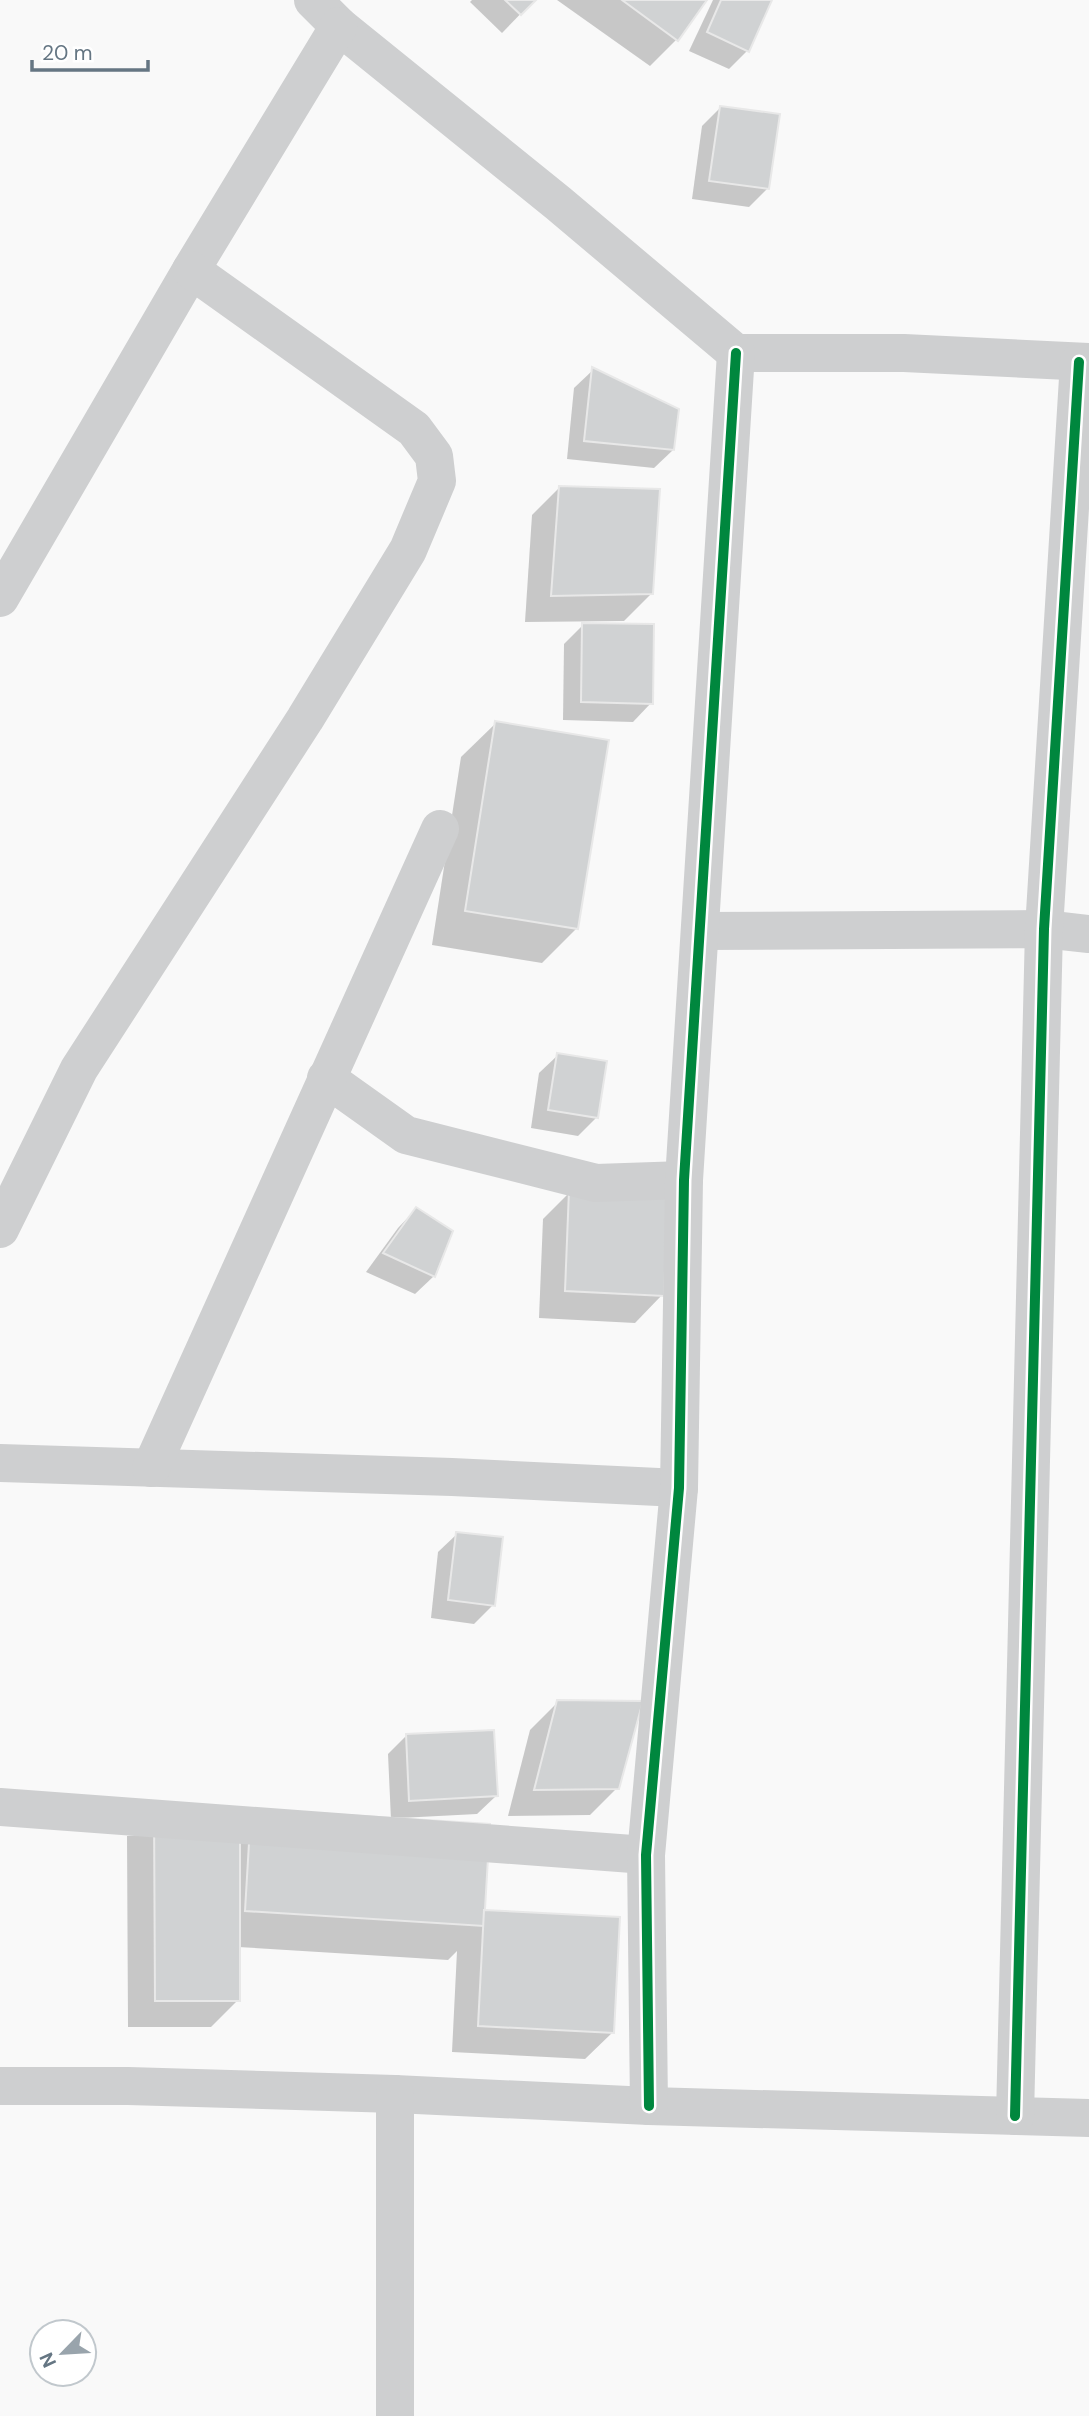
<svg xmlns="http://www.w3.org/2000/svg" width="1089" height="2416" font-family="'DM Sans',sans-serif">
<style>
.shadow{fill:#0003}
.building{fill:#d0d2d3;stroke:#e8e8e8;stroke-width:2}
.lines{fill:none;stroke-linecap:round;stroke-linejoin:round}
.minor{stroke:#cecfd0;stroke-width:38}
.cycleway-casing{stroke:#fff;stroke-width:15}
.cycleway{stroke:#00873e;stroke-width:10}
</style>
<rect width="100%" height="100%" fill="#f9f9f9"/>
<g class="shadow">
<polygon points="472,0 534,0 502,33 470,2"/>
<polygon points="557,0 705,0 677,39 650,66"/>
<polygon points="713,0 770,0 747,51 729,69 689,51"/>
<polygon points="721,107 767,189 749,207 692,199 702,126"/>
<polygon points="593,370 673,450 654,468 567,459 574,388"/>
<polygon points="559,488 651,594 624,621 525,622 532,515"/>
<polygon points="583,625 651,703 633,722 563,720 564,644"/>
<polygon points="496,723 577,928 542,963 432,945 461,757"/>
<polygon points="558,1055 597,1117 578,1136 531,1128 539,1073"/>
<polygon points="570,1192 662,1295 635,1323 539,1318 543,1219"/>
<polygon points="416,1209 434,1276 415,1294 366,1272 398,1228"/>
<polygon points="457,1534 493,1605 474,1624 431,1618 438,1552"/>
<polygon points="558,1702 617,1788 590,1815 508,1816 530,1730"/>
<polygon points="407,1735 496,1796 477,1814 400,1818 483,1912 613,2032 585,2059 452,2052 457,1951 448,1960 238,1947 238,2000 211,2027 128,2027 127,1836 391,1820 388,1754"/>
</g>
<g class="building">
<polygon points="505,0 536,0 521,15"/>
<polygon points="622,0 707,0 678,41"/>
<polygon points="721,0 772,0 749,52 707,32"/>
<polygon points="720,106 780,114 769,189 709,181"/>
<polygon points="592,367 679,409 674,450 584,441"/>
<polygon points="559,486 660,489 653,594 551,596"/>
<polygon points="582,623 654,624 653,704 581,702"/>
<polygon points="495,721 609,740 578,929 465,911"/>
<polygon points="557,1053 607,1061 598,1118 548,1110"/>
<polygon points="569,1190 668,1195 664,1296 565,1291"/>
<polygon points="416,1207 453,1231 435,1277 383,1253"/>
<polygon points="456,1532 503,1537 495,1606 448,1600"/>
<polygon points="557,1700 643,1701 619,1789 534,1790"/>
<polygon points="494,1730 498,1796 409,1801 406,1734"/>
<polygon points="154,1807 240,1807 240,2001 155,2001"/>
<polygon points="251,1809 490,1824 484,1926 245,1911"/>
<polygon points="484,1910 620,1917 614,2033 478,2026"/>
</g>
<g class="lines">
<g class="minor">
<polyline points="313,0 339,26 558,203 736,353 904,353 1089,362"/>
<polyline points="0,598 191,270 339,26"/>
<polyline points="701,931 1044,929 1089,934"/>
<polyline points="326,1078 406,1135 596,1183 684,1180"/>
<polyline points="0,1229 79,1069 305,719 408,550 437,481 434,456 414,429 191,270"/>
<polyline points="0,1463 452,1477 679,1488"/>
<polyline points="151,1468 440,829"/>
<polyline points="0,1807 646,1855"/>
<polyline points="0,2086 128,2086 395,2094 649,2106 1089,2118"/>
<polyline points="649,2106 646,1855 679,1488 684,1180 736,353"/>
<polyline points="1015,2116 1044,929 1079,362"/>
<polyline points="395,2416 395,2094"/>
</g>
<g class="cycleway-casing">
<g id="cycleway">
<polyline points="649,2106 646,1855 679,1488 684,1180 736,353"/>
<polyline points="1015,2116 1044,929 1079,362"/>
</g>
</g>
<use href="#cycleway" class="cycleway"/>
</g>
<g transform="translate(63 2353) rotate(245)"><circle r="33" fill="#ffffff" stroke="#c1c8cd" stroke-width="2"/>
<path d="M0-5L12 26L0 18L-12 26Z" fill="#99a4ac"/>
<text y="-10" font-size="19" font-weight="bold" text-anchor="middle" fill="#657683">N</text>
</g>
<path d="M32 60v10h116v-10" fill="none" stroke="#657683" stroke-width="3.5"/>
<text x="42" y="60" font-size="21" fill="#657683" stroke="#ffffff" stroke-width="5" paint-order="stroke">20 m</text>
</svg>
